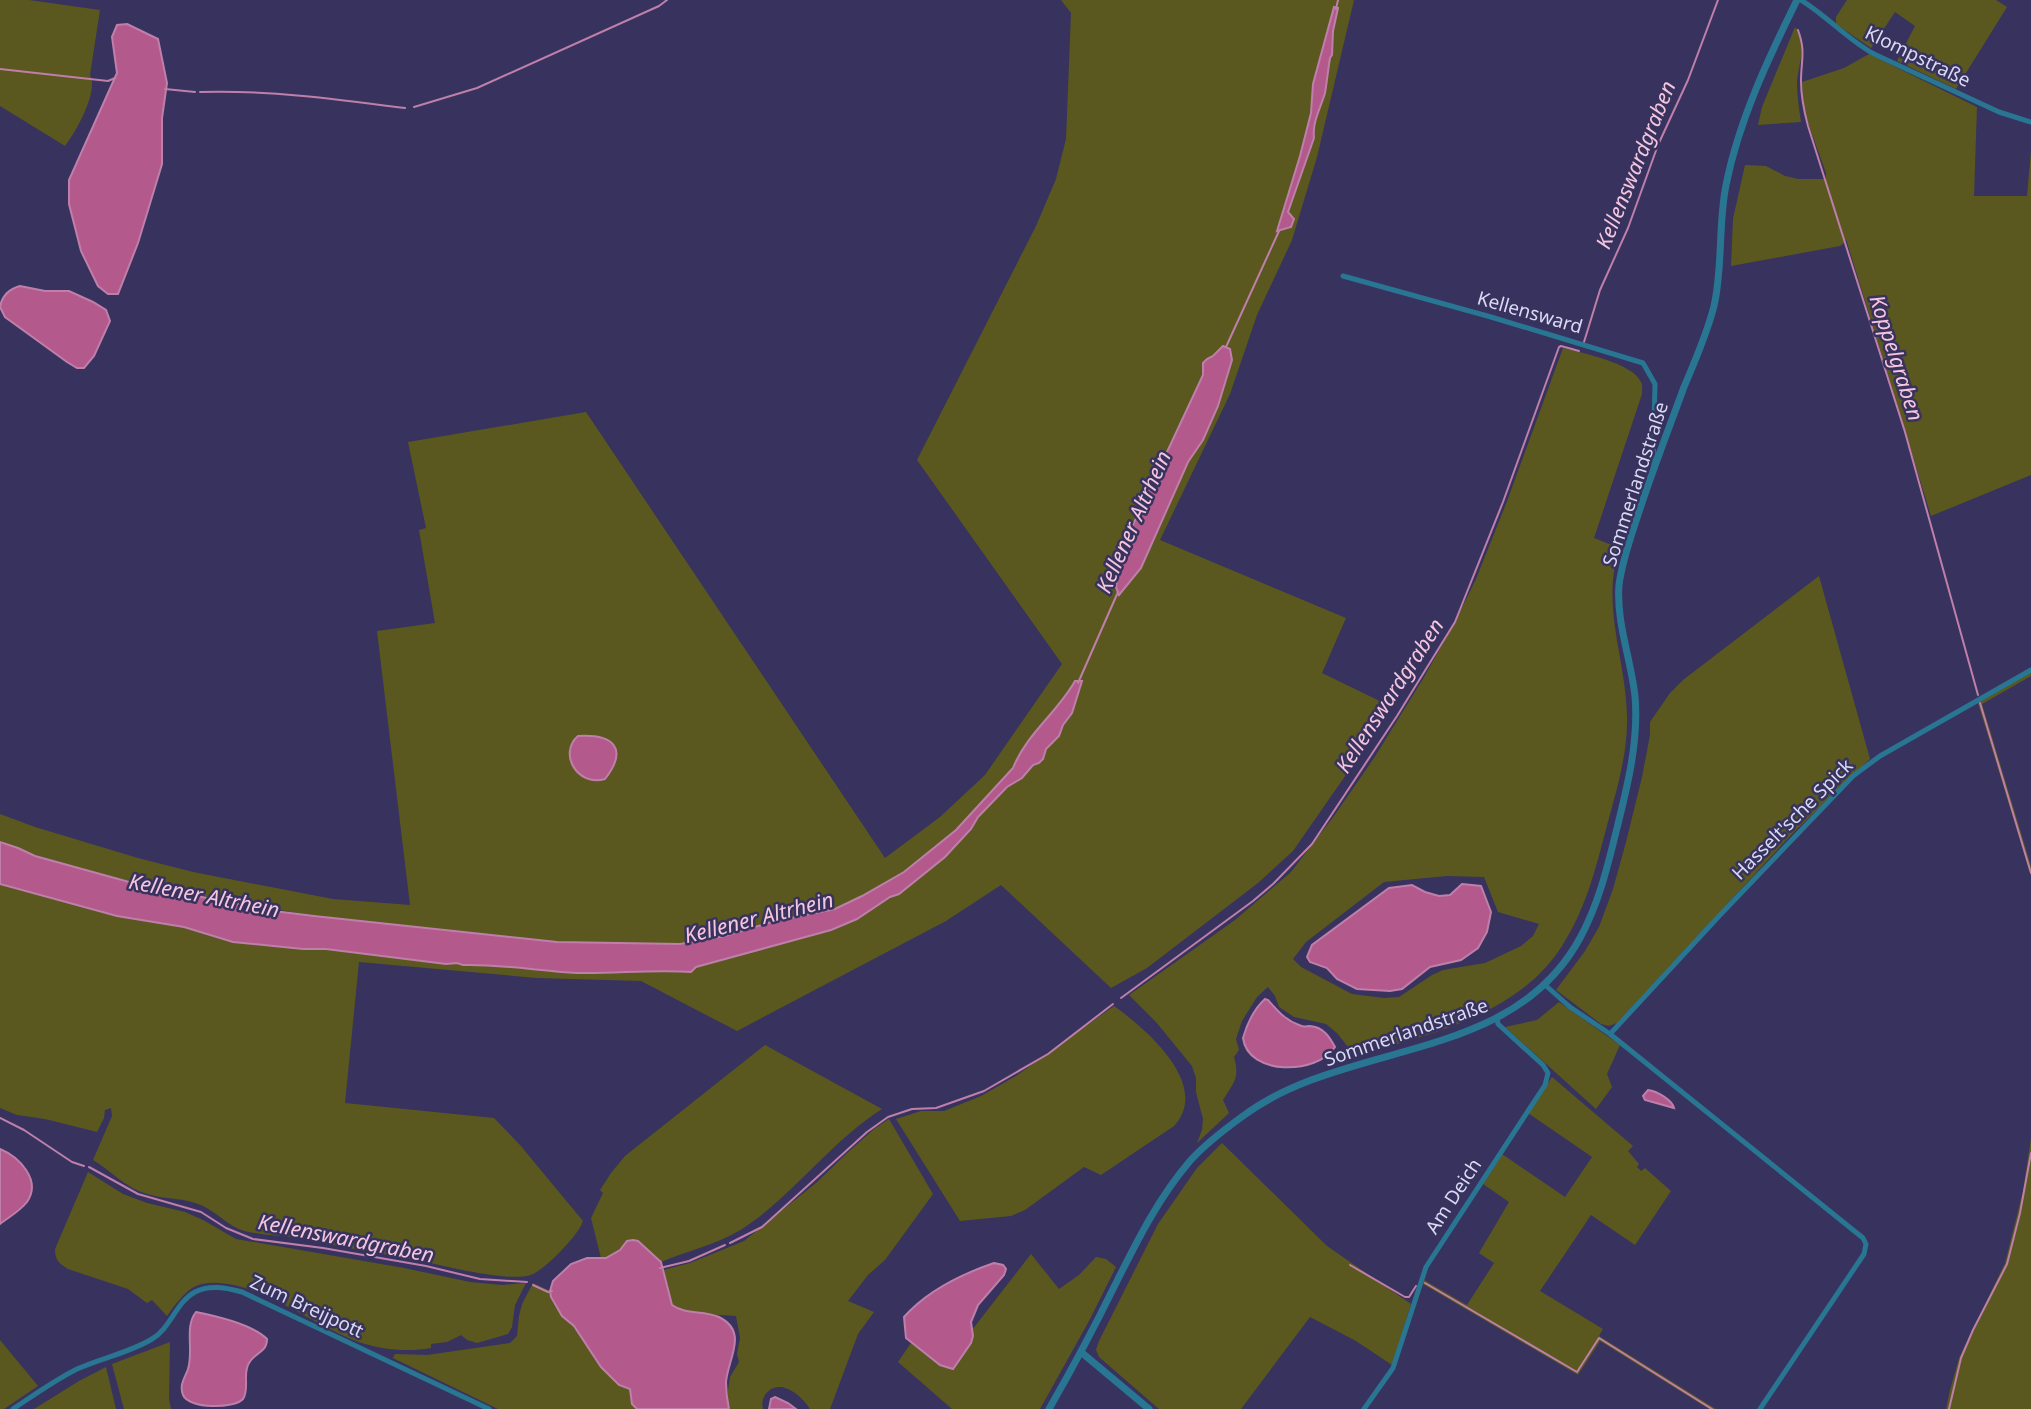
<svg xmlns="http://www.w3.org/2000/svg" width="2031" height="1409" font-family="'Noto Sans',sans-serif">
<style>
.green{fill:#5a581e;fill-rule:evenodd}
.water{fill:#b3598c;stroke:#bf7fab;stroke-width:2}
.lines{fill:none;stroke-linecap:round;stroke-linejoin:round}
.stream{stroke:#bf7fab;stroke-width:2}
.minor{stroke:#297693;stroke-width:5}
.tertiary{stroke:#297693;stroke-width:7}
.labels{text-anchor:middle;stroke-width:5;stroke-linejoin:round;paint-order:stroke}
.street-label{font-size:19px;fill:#dad9f4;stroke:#37335e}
.water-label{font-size:21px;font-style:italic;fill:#f6c5de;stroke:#37335e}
</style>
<rect width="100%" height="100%" fill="#37335e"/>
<g class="green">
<path d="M 0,0 L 29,0 L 100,10 L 90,75 C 99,91 76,132 65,146 L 0,106 Z"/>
<path d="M 1061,0 L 1354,0 L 1317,157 L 1292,240 L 1257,315 L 1230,394 L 1160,540 L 1346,618 L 1322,673 L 1390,706 L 1359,756 L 1293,851 L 1258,883 L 1147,968 L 1111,988 L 1001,885 L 946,921 L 737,1031 L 641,981 L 537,978 L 359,962 L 345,1103 L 494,1118 L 520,1145 L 583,1221 C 579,1235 546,1268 533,1274 C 514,1284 440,1265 417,1260 C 377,1253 337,1246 297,1238 C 280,1235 261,1235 244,1231 C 228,1226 218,1213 203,1206 C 184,1197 166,1200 147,1194 C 126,1188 111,1171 93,1160 L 112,1116 L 111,1108 L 105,1110 L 104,1118 L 97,1132 L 45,1119 L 17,1115 L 0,1108 L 0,884 L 117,916 L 184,927 L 233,942 L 303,949 L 326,949 L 446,964 L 458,963 L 463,965 C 501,964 539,971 577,973 C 615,974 653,969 691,972 L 696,967 L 858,919 L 890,897 L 899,894 L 945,857 L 971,829 L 978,817 L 1007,787 L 1022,778 L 1033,765 L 1039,763 L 1046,749 L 1059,736 L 1063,726 L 1072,713 L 1075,681 L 1069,692 L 1018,756 L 1013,768 L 956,830 L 904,872 L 862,896 L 835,909 L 775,921 L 725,936 L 680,944 L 557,942 L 314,916 L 140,885 L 35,856 L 18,848 L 0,842 L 0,814 L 35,827 L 138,858 L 193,872 L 333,899 L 410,905 L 377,631 L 435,623 L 419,530 L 426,528 L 408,442 L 586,412 L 885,858 L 940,817 L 985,775 L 1062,664 L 917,460 L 1036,226 L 1056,179 L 1066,139 L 1071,13 ZM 1334,8 L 1338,8 L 1333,31 L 1332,55 L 1330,58 C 1328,69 1327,81 1325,93 C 1321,107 1312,122 1314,138 L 1288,213 L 1277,230 L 1300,156 L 1311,113 L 1313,84 ZM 1203,375 L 1224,385 L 1218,406 L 1203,440 L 1188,462 L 1152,545 L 1131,529 Z"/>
<polygon points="1847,0 1996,0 2007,7 1956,89 1897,61 1915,26 1895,12 1871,48 1836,24 1836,17"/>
<path d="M 1795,27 C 1809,42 1798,64 1797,82 C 1797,95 1799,109 1801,122 L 1758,125 L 1762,107 Z"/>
<polygon points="1869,54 1977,107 1974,196 2027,196 2031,151 2031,475 1931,516 1846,239 1845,242 1840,246 1731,266 1733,219 1745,165 1766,166 1785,176 1798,179 1826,179 1826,173 1803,109 1802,82 1844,68"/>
<path d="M 1563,348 C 1582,353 1633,363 1641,382 C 1643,386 1642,390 1642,394 L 1594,538 L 1619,548 C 1601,610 1626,657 1627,717 C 1628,757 1614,798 1604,837 C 1594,875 1584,912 1562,946 C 1518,1015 1429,1035 1355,1056 L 1337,1033 L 1326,1024 L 1294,1017 L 1279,1007 L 1275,996 L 1268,987 L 1257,997 L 1242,1021 L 1236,1039 L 1239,1050 L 1234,1057 C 1240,1078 1234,1082 1223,1100 L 1229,1113 L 1197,1143 L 1202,1130 L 1203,1119 L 1196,1092 L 1196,1078 L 1192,1066 L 1156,1022 L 1129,995 L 1235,920 L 1291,872 L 1334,816 L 1374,758 L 1423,679 L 1455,622 L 1476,579 L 1506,504 ZM 1447,876 L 1484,877 L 1498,912 L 1539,924 L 1533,936 L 1521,946 L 1485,963 L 1443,970 L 1432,975 L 1399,997 L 1384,998 L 1352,994 L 1301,967 L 1293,959 L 1306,942 L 1384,882 Z"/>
<polygon points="1819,576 1870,759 1792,834 1617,1023 1609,1026 1601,1024 1556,990 1585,951 1599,927 1613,889 1626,842 1642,777 1650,735 1650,722 1670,693 1683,680"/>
<polygon points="2031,672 2031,676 1982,704 2031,866 2031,876 1978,703"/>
<polygon points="1559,1002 1620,1045 1607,1074 1612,1087 1596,1109 1505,1027 1537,1020"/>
<path d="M 1114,1006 C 1145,1028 1212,1085 1174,1126 L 1101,1175 L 1084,1167 L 1025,1210 L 1011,1216 L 960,1221 L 896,1119 L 921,1111 L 944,1111 L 981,1096 L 1016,1076 Z"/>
<path d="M 765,1045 L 882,1109 C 830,1142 793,1196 742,1229 C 718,1244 687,1251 661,1262 L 638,1241 C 632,1243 626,1244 622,1247 C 615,1253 611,1257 601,1258 L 591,1218 L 603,1193 L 600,1190 L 611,1173 L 625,1156 Z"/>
<polygon points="1552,1077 1633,1146 1628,1151 1639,1164 1637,1167 1641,1171 1645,1168 1671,1191 1635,1245 1591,1215 1540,1291 1603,1329 1599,1336 1716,1409 1709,1409 1600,1341 1578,1375 1423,1284 1424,1280 1467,1305 1494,1263 1479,1253 1509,1202 1483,1184 1502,1154 1565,1197 1592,1157 1528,1113"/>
<path d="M 889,1119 L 933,1194 L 885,1260 L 868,1275 L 848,1301 L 874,1312 L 858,1334 L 830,1409 L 810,1409 C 805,1401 797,1393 788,1389 C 774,1382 759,1394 763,1409 L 729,1409 L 727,1397 L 730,1377 L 739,1362 L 737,1354 L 740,1338 L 736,1316 C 716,1314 687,1316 671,1305 L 663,1270 L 690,1263 L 744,1241 L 816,1183 L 846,1154 L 874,1129 Z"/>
<polygon points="2031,1138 2031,1409 1946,1409 1950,1390 1959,1358 2005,1263 2023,1191"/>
<polygon points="1222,1143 1327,1246 1411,1304 1392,1365 1356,1341 1310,1317 1241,1409 1159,1409 1099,1357 1096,1350 1099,1341 1158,1224 1197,1168"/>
<path d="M 88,1172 L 123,1194 L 147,1203 L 185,1212 L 203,1220 L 236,1239 L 404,1268 L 470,1282 L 502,1285 L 526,1283 L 515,1305 L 512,1327 L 508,1334 L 477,1343 L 467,1340 L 461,1335 L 447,1342 L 431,1344 L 431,1348 C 409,1352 383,1350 362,1343 C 316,1328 251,1274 202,1284 C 187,1287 176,1304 167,1316 L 152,1300 L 147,1303 L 128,1289 L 68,1269 C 58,1263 55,1259 55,1249 Z"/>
<path d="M 1031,1254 L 1059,1289 L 1079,1275 L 1096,1257 L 1106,1259 L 1116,1267 L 1089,1321 L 1040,1409 L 952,1409 L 898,1362 L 911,1343 L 944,1367 L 956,1366 C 962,1354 974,1345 972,1330 Z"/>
<path d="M 533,1283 L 550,1291 C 551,1309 566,1316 575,1327 C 593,1349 602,1378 630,1389 L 632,1404 L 637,1409 L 498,1409 L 393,1358 L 395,1354 L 427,1355 L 510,1343 L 517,1336 L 519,1316 L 522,1304 Z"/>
<polygon points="0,1340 38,1386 4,1409 0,1409"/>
<polygon points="170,1342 169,1399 171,1409 124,1409 112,1364"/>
<polygon points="106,1367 116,1409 34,1409 79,1381"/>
</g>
<g class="water">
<path d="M 1334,7 L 1338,8 L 1333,31 L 1332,55 L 1330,58 C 1328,70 1327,81 1325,93 C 1321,107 1312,122 1314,138 L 1288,212 L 1294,219 L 1291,227 L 1277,231 L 1300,156 L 1311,113 L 1313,84 Z"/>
<polygon points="127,24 158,39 167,83 162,118 162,164 138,243 118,294 108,294 98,286 81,251 69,204 69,180 117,73 112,37 117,25"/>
<path d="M 20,286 L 45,291 L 69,291 L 93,302 L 106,310 L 110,321 L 94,356 L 84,368 L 77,368 L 67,362 L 5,317 L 0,307 C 2,296 9,289 20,286 Z"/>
<polygon points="1223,346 1230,349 1232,360 1218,406 1203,440 1188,462 1141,568 1119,595 1116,587 1118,569 1131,529 1203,375 1203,363 1207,359 1213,356"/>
<path d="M 1075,681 L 1082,681 L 1072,713 L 1063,725 L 1059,736 L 1046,749 L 1043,759 L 1039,763 L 1033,765 L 1022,778 L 1007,787 L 978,817 L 971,829 L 945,857 L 899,894 L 890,897 L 857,919 L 831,930 L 696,967 L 691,972 C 653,969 615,974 577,973 C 539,971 501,964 463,965 L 457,963 L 446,964 L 326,949 L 303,949 L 233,942 L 184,927 L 117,916 L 0,884 L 0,842 L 18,848 L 35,856 L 140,885 L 274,911 L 314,916 L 557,942 L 680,944 L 725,936 L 775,921 L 835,909 L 862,896 L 904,872 L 956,830 L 1013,768 C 1027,733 1057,713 1075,681 Z"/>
<path d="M 578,736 C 613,734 629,748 605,779 C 577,787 558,753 578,736 Z"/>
<polygon points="1462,884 1481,886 1491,912 1487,932 1478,948 1461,960 1430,967 1402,989 1390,991 1357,989 1337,979 1327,968 1310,962 1307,957 1312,945 1389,888 1412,885 1425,892 1439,896 1450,895"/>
<path d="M 1265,999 L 1268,1000 C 1278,1011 1285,1020 1299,1025 C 1307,1028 1302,1026 1310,1026 C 1323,1027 1329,1036 1335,1047 C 1317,1075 1248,1076 1243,1038 C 1247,1024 1254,1009 1265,999 Z"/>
<path d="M 1648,1090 C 1657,1091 1672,1100 1674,1108 L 1645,1100 L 1643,1096 Z"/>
<path d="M 0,1149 C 19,1157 42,1180 27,1202 C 20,1211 9,1217 0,1224 Z"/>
<path d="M 633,1240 L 638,1241 L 661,1262 L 672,1305 C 686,1315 703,1310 719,1317 C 749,1332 728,1358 726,1382 C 726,1391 727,1400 729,1409 L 637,1409 L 632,1404 L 630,1389 L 619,1385 L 601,1367 L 574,1326 L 562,1316 L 551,1297 L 550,1291 L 553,1281 L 571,1264 L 587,1258 L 606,1258 L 620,1250 L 627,1241 Z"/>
<path d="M 994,1263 L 1003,1265 L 1006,1269 L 1004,1275 L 978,1305 L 971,1322 L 973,1336 L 971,1343 L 953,1369 L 940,1365 L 906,1338 L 904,1317 C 927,1291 962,1274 994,1263 Z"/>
<path d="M 196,1312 C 216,1316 253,1325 267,1339 C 267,1353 255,1352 249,1363 C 242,1374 250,1388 243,1399 C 234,1409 189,1409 183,1395 C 179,1384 185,1378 188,1369 C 194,1350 184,1327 196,1312 Z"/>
<polygon points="775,1397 788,1403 796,1409 769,1409 771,1399"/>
</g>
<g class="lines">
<g class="stream">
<polyline points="1336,9 1338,0"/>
<path d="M 1798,30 C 1806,52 1801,60 1801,81 C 1801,97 1804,111 1808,126 L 1905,432 L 1978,695"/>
<polyline points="0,69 108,81 115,78"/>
<polyline points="165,89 195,92"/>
<path d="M 200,92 C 269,90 336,99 405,108"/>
<polyline points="414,107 477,88 659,6 667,0"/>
<polyline points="1584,342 1600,290 1628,228 1658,145 1688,80 1718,0"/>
<polyline points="1226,347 1279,231"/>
<polyline points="1078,683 1118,592"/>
<polyline points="1980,703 2031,873"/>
<polyline points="1121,998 1253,901 1273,884 1312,844 1397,716 1455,622 1503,502 1559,347 1561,346 1579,351"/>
<polyline points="0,1118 24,1130 72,1162 84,1166"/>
<polyline points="89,1167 138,1194 201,1212 226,1228 253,1239 323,1248 426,1266 480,1279 527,1282"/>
<polyline points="730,1243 762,1227 867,1132 888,1117 912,1109 936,1108 984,1091 1048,1054 1113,1004"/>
<polyline points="1350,1265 1405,1297 1409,1297 1416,1286"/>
<polyline points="660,1268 689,1261 725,1245"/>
<polyline points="1425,1283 1577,1372 1599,1338 1712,1409"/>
<polyline points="533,1285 548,1292 552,1291"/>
<polyline points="1949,1409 1961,1358 1973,1330 2007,1264 2020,1213 2031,1153"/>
</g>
<g class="minor">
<path d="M 1801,0 C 1827,16 1847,39 1874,54 L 1999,112 L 2031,122"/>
<polyline points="1343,276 1491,317 1643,363 1655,384 1653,465"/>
<polyline points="1544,984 1570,1007 1610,1034 1863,1238 1866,1244 1864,1254 1760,1409"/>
<polyline points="1610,1034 1720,915 1853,776 1880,756 2031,670"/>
<path d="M 13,1409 C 34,1395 55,1380 77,1369 C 101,1358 129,1353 152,1339 C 171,1328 176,1302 195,1292 C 210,1284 227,1288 242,1292 L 489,1409"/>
<polyline points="1364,1409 1393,1368 1426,1267 1545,1085 1548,1073 1543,1065 1498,1024 1497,1019"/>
</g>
<g class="tertiary">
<polyline points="1081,1352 1149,1409"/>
<path d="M 1049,1409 C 1072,1369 1094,1328 1114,1287 C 1136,1243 1158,1198 1190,1161 C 1205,1144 1225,1129 1243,1116 C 1346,1039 1511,1065 1580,938 C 1598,905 1607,869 1616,832 C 1627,788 1639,742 1635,696 C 1631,659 1616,622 1619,585 C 1622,562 1630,539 1637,518 C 1651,474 1668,431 1684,387 C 1695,361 1707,334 1714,306 C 1723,267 1718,225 1726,185 C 1739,120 1768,59 1797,0"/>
</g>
</g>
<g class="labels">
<g class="street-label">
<text transform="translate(1918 56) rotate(26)" y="7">Klompstraße</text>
<text transform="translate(1530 312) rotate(16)" y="7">Kellensward</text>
<text transform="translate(1635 484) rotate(-72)" y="7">Sommerlandstraße</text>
<text transform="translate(1792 819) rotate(-45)" y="7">Hasselt'sche Spick</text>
<text transform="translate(1406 1032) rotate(-19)" y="7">Sommerlandstraße</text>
<text transform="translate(1453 1196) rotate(-57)" y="7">Am Deich</text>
<text transform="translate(307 1306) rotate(25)" y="7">Zum Breijpott</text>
</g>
<g class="water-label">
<text transform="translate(1636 165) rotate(-68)" y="7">Kellenswardgraben</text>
<text transform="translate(1896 358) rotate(72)" y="7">Koppelgraben</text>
<text transform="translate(1134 522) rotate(-66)" y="7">Kellener Altrhein</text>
<text transform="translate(1390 696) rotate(-57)" y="7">Kellenswardgraben</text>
<text transform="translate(204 896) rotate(11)" y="7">Kellener Altrhein</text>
<text transform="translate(759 918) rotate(-14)" y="7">Kellener Altrhein</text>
<text transform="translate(346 1239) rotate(11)" y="7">Kellenswardgraben</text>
</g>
</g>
</svg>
